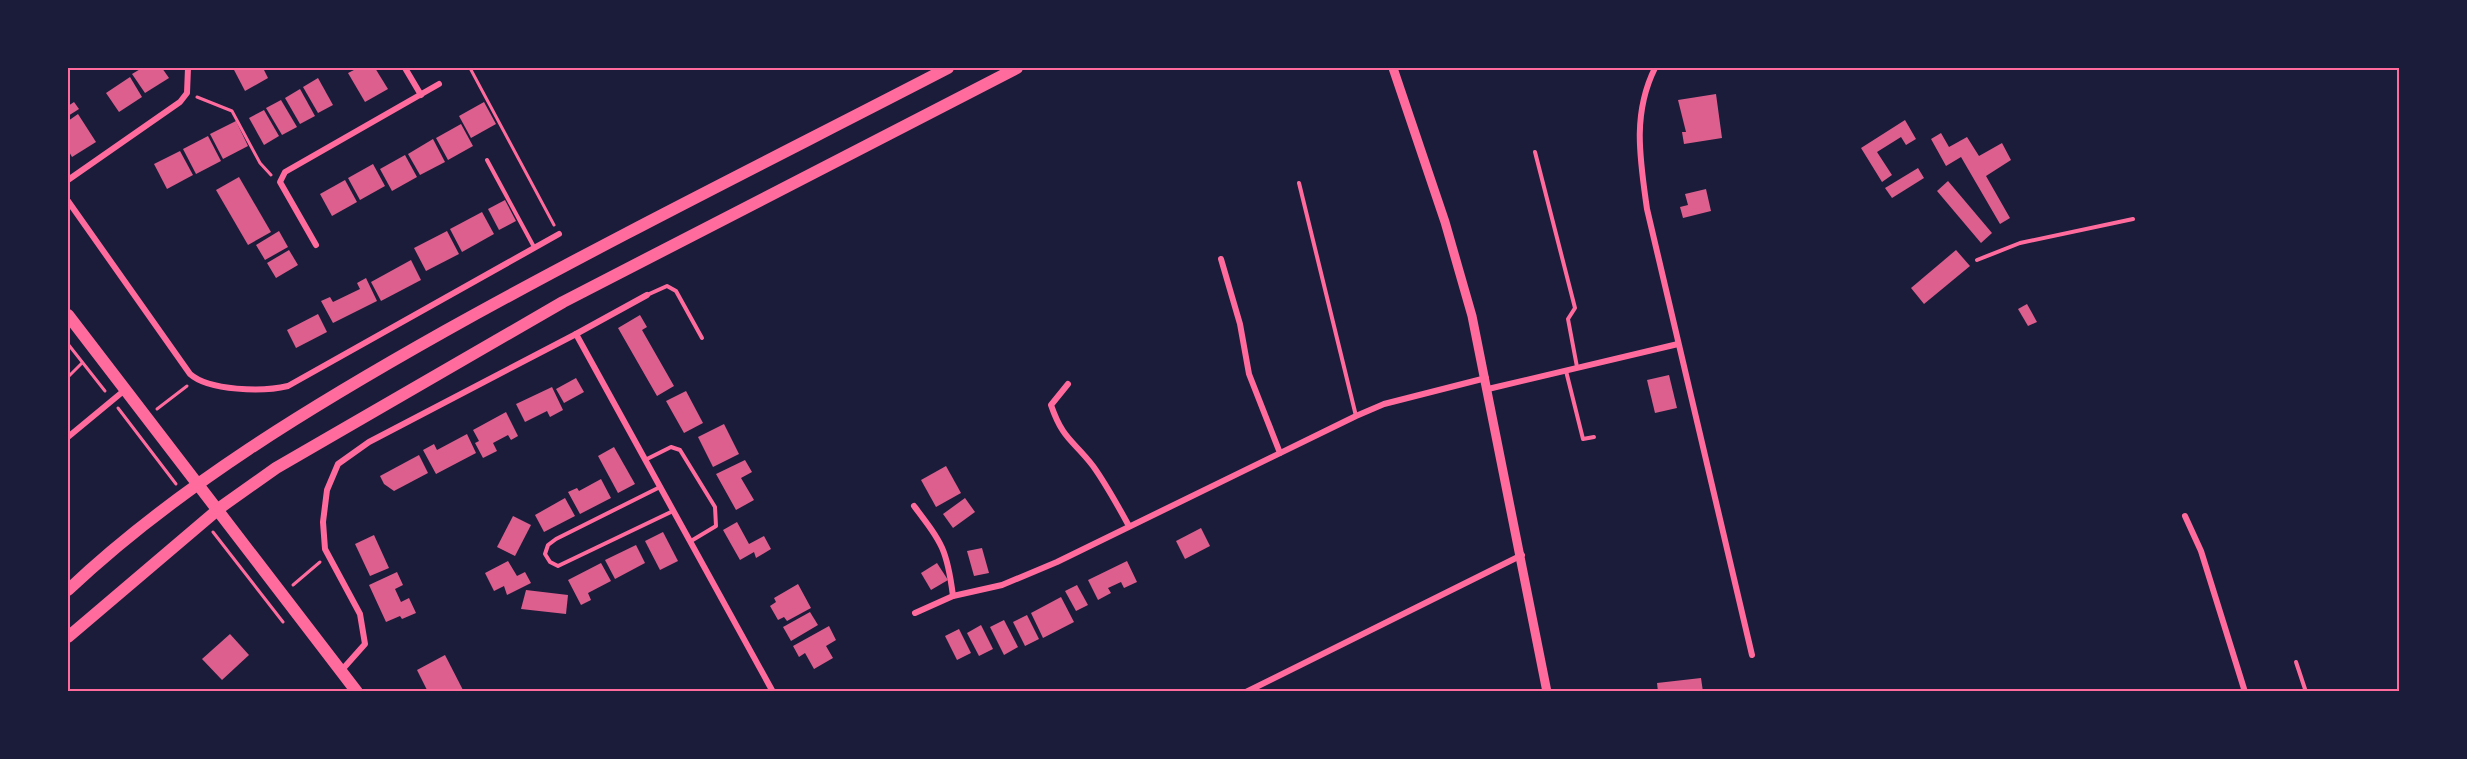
<svg xmlns="http://www.w3.org/2000/svg" width="2467" height="759" font-family="Lato,sans-serif">
<style>
.building{fill:#dd5f8e}
.lines{fill:none;stroke-linecap:round;stroke-linejoin:round}
.path{stroke:#ff6b9d;stroke-width:3}
.service{stroke:#ff6b9d;stroke-width:4}
.minor{stroke:#ff6b9d;stroke-width:6}
.tertiary{stroke:#ff6b9d;stroke-width:9}
.primary{stroke:#ff6b9d;stroke-width:12}
.trunk{stroke:#ff6b9d;stroke-width:12}
.neatline{fill:none;stroke:#ff6b9d;stroke-width:2}
</style>
<rect width="100%" height="100%" fill="#1b1b3a"/>
<g class="building">
<polygon points="142,68 162,68 169,78 145,93 132,74"/>
<polygon points="233,68 263,68 268,78 245,91"/>
<polygon points="358,68 375,68 388,89 365,102 348,73"/>
<polygon points="130,77 142,97 119,112 106,93"/>
<polygon points="318,78 333,105 318,113 303,87"/>
<polygon points="300,89 315,116 300,124 285,98"/>
<polygon points="1716,94 1722,138 1684,144 1682,132 1686,132 1678,100"/>
<polygon points="281,100 297,127 282,135 266,108"/>
<polygon points="74,102 79,109 68,116 68,106"/>
<polygon points="484,102 496,124 471,138 459,116"/>
<polygon points="264,110 279,136 264,145 249,118"/>
<polygon points="78,114 96,142 72,157 68,150 68,121"/>
<polygon points="1905,120 1916,139 1906,145 1901,137 1877,152 1892,175 1882,182 1861,148"/>
<polygon points="236,121 248,146 223,159 210,134"/>
<polygon points="461,124 473,146 448,160 436,138"/>
<polygon points="1941,133 1949,147 1967,137 1979,156 2002,143 2011,160 1986,176 2010,218 2000,224 1961,157 1946,166 1931,139"/>
<polygon points="208,136 221,161 196,174 183,149"/>
<polygon points="433,139 445,162 420,175 408,154"/>
<polygon points="180,151 193,175 167,189 154,164"/>
<polygon points="405,155 417,177 392,191 380,169"/>
<polygon points="373,164 385,186 360,200 348,178"/>
<polygon points="1918,168 1924,178 1892,198 1885,188"/>
<polygon points="239,177 271,232 248,245 216,190"/>
<polygon points="345,180 357,202 332,216 320,194"/>
<polygon points="1948,181 1992,233 1981,243 1937,191"/>
<polygon points="1706,189 1711,211 1683,218 1680,207 1688,205 1685,194"/>
<polygon points="505,200 516,221 499,230 488,209"/>
<polygon points="482,212 494,234 462,252 450,229"/>
<polygon points="279,231 288,247 265,260 256,245"/>
<polygon points="447,231 459,254 426,271 414,248"/>
<polygon points="289,250 298,265 276,278 267,263"/>
<polygon points="1956,250 1970,266 1924,304 1911,288"/>
<polygon points="411,260 421,280 381,301 371,282"/>
<polygon points="366,278 377,301 333,323 321,301 330,297 333,302 360,289 357,283"/>
<polygon points="2027,304 2037,322 2028,326 2018,309"/>
<polygon points="318,314 327,332 296,348 287,330"/>
<polygon points="640,315 647,327 642,330 674,386 657,396 618,328"/>
<polygon points="1669,375 1677,408 1655,413 1647,380"/>
<polygon points="576,378 584,392 564,403 556,389"/>
<polygon points="552,387 563,410 550,417 547,411 525,422 516,404"/>
<polygon points="686,391 703,423 684,433 666,401"/>
<polygon points="506,412 518,436 511,440 508,435 493,443 497,451 483,458 475,443 479,441 473,430"/>
<polygon points="724,424 739,454 713,467 698,437"/>
<polygon points="467,434 476,453 436,474 423,450 434,444 437,450"/>
<polygon points="614,447 635,484 618,493 598,456"/>
<polygon points="419,455 428,473 394,491 384,484 380,476"/>
<polygon points="745,460 752,472 741,478 754,500 736,510 716,474"/>
<polygon points="946,466 961,493 936,507 921,480"/>
<polygon points="601,479 611,498 580,514 568,492 577,488 579,491"/>
<polygon points="565,498 575,516 544,532 535,515"/>
<polygon points="965,498 975,512 953,528 943,514"/>
<polygon points="513,516 531,525 515,556 497,547"/>
<polygon points="737,522 749,544 764,536 771,549 756,558 754,552 740,560 723,530"/>
<polygon points="1201,528 1210,546 1185,559 1176,541"/>
<polygon points="663,532 678,561 660,570 645,541"/>
<polygon points="374,535 389,568 370,576 355,544"/>
<polygon points="636,545 645,563 615,579 605,560"/>
<polygon points="982,548 989,573 974,576 967,551"/>
<polygon points="508,561 517,576 525,572 531,583 507,595 504,586 494,591 485,573"/>
<polygon points="1127,561 1137,582 1124,588 1121,582 1108,588 1111,593 1098,600 1088,580"/>
<polygon points="601,563 611,581 588,593 591,600 581,605 568,580"/>
<polygon points="937,563 948,580 931,590 921,573"/>
<polygon points="397,572 403,585 395,589 401,602 409,598 416,613 402,619 400,616 386,622 369,585"/>
<polygon points="798,584 811,608 787,621 784,617 778,620 770,606 776,602 774,598"/>
<polygon points="1077,585 1088,605 1076,611 1065,591"/>
<polygon points="526,590 568,595 566,614 521,609"/>
<polygon points="1061,597 1074,622 1043,638 1031,613"/>
<polygon points="810,612 818,625 791,641 783,627"/>
<polygon points="1027,615 1039,639 1025,646 1013,622"/>
<polygon points="1004,620 1018,647 1004,655 990,627"/>
<polygon points="981,625 993,649 979,656 967,633"/>
<polygon points="829,626 836,640 826,646 833,658 814,669 805,653 799,657 793,646"/>
<polygon points="959,629 971,653 957,660 945,636"/>
<polygon points="230,634 249,655 222,680 202,659"/>
<polygon points="445,655 464,692 428,692 417,670"/>
<polygon points="1701,678 1703,692 1658,692 1657,683"/>
</g>
<g class="lines">
<g class="path">
<polyline points="470,68 554,225"/>
<polyline points="197,97 232,111 260,163 271,175"/>
<polyline points="68,344 105,391"/>
<polyline points="68,377 82,363"/>
<polyline points="118,408 176,484"/>
<polyline points="157,409 187,386"/>
<polyline points="213,532 283,622"/>
<polyline points="293,585 320,562"/>
</g>
<g class="service">
<polyline points="1535,152 1575,308 1568,319 1577,367"/>
<polyline points="487,160 534,247"/>
<polyline points="1299,183 1356,416"/>
<polyline points="1977,260 2020,243 2133,219"/>
<polyline points="647,295 667,286 676,291 702,338"/>
<polyline points="1566,371 1583,439 1594,437"/>
<polyline points="647,459 671,447 680,450 715,507 716,526 691,541"/>
<polyline points="660,487 556,539 548,545 545,554 550,562 558,566 673,511"/>
<polyline points="2296,662 2306,692"/>
</g>
<g class="minor">
<polyline points="405,68 421,95"/>
<path d="M 1655,68 C 1632,114 1640,159 1647,209 L 1752,655"/>
<polyline points="68,180 180,102 187,93 188,68"/>
<path d="M 68,201 L 190,374 C 209,391 263,392 288,386 L 559,234"/>
<polyline points="316,245 280,182 285,172 439,84"/>
<polyline points="1221,259 1240,324 1249,374 1280,453"/>
<polyline points="576,334 647,295"/>
<path d="M 1068,384 L 1051,405 C 1063,440 1073,440 1093,466 C 1106,484 1118,506 1129,526"/>
<polyline points="1488,389 1678,344"/>
<polyline points="68,437 126,389"/>
<path d="M 914,506 C 942,543 947,549 953,596"/>
<polyline points="2185,516 2201,551 2245,692"/>
<polyline points="915,613 953,596 1002,585 1057,562 1356,416 1384,404 1486,378"/>
<polyline points="341,671 365,644 360,614 325,549 323,522 327,490 338,464 369,442 576,334 773,692"/>
<polyline points="1246,692 1522,555"/>
</g>
<polyline class="tertiary" points="1393,68 1445,222 1472,316 1547,692"/>
<polyline class="primary" points="68,315 357,692"/>
<g class="trunk">
<path d="M 68,590 C 177,487 315,404 445,331 C 610,239 780,155 948,68"/>
<polyline points="68,637 221,507 276,468 563,302 1017,68"/>
</g>
</g>
<rect width="2467" height="759" fill="none" stroke="#1b1b3a" stroke-width="138"/>
<rect x="69" y="69" width="2329" height="621" class="neatline"/>
</svg>
